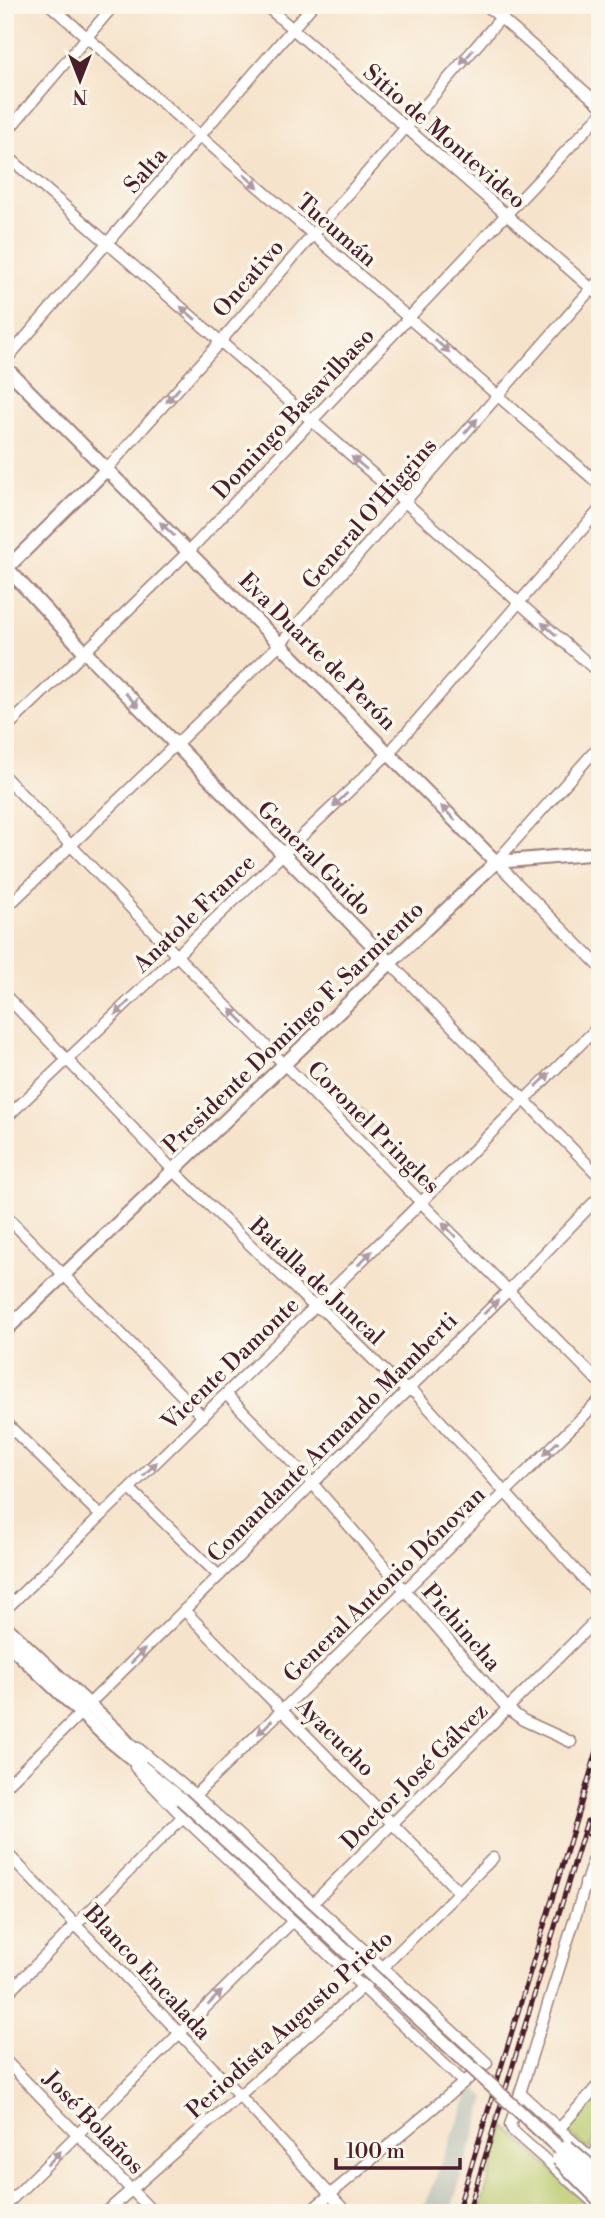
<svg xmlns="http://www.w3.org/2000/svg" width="605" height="2218" font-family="'Libre Bodoni',serif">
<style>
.industrial{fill:#c1c6ba}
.green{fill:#b9c96c;stroke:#82744c;stroke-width:2}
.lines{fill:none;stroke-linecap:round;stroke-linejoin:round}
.minor-casing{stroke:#a0817b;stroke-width:13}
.tertiary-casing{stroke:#a0817b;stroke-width:16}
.secondary-casing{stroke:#a0817b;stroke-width:16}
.minor{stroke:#fff;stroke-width:10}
.tertiary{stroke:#fff;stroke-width:12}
.secondary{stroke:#fff;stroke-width:12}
.rail-casing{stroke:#4a1f2b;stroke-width:5}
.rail{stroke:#fbf7ec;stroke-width:2.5;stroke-dasharray:8;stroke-linecap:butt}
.secondary-bridge-casing{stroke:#a0817b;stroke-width:16;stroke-linecap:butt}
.secondary-bridge{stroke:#fff;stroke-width:12}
.oneway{fill:#ae9aa0}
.labels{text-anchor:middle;stroke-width:7;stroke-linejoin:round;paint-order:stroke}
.street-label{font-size:23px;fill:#4a1f2b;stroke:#fbf7ec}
</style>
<rect width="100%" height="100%" fill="#fbf7ec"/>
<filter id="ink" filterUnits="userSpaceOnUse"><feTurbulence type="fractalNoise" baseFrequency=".0143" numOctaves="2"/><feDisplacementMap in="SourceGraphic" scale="14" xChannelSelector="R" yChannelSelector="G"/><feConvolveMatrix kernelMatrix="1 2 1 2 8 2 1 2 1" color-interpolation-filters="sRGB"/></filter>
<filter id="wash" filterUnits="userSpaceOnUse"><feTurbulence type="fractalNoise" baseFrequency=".00686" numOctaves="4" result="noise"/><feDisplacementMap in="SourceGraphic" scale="28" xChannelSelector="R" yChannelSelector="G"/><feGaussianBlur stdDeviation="1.57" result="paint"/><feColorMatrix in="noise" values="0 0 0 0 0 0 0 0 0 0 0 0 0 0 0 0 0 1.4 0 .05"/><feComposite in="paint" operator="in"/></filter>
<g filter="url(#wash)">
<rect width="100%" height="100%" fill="#f6e3cb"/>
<polygon class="industrial" points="473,2086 486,2098 450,2213 421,2213"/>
<g class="green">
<polygon points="360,1108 373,1120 366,1127 353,1115"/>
<polygon points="600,2091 600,2126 591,2148 587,2148 568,2133 566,2127"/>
<polygon points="505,2126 598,2213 479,2213"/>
</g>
</g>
<g filter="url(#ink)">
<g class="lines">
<g class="minor-casing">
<g id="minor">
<polyline points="50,5 600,485"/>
<polyline points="265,5 600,296"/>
<polyline points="486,5 600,105"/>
<polyline points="5,134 114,5"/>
<polyline points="5,154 405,502 600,674"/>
<polyline points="5,361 313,5"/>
<polyline points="106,470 220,342 512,5"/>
<polyline points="5,729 189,551 600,115"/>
<polyline points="600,745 496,862 600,967"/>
<polyline points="5,777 177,956 600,1383"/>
<polyline points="5,909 281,643 600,279"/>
<polyline points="390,963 600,1177"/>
<polyline points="5,995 173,1170 308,1301 326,1313 397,1383 416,1394 600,1597"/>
<polyline points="5,1119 389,753 600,509"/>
<polyline points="5,1215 203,1417"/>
<polyline points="226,1394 312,1483 508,1709 523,1720 571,1742"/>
<polyline points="5,1422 101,1516"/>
<polyline points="130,1489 219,1576"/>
<polyline points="5,1610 390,1233 600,1025"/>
<polyline points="184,1610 459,1892"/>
<polyline points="89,1704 508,1291 600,1196"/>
<polyline points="138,1748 195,1795 487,2063 308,2213"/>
<polyline points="135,1767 183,1817 463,2082"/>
<polyline points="5,1787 81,1713"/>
<polyline points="195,1795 600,1400"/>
<polyline points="600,1838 510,2125 513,2131 600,2208"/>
<polyline points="5,1851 239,2095 347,2213"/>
<polyline points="585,1883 600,1888"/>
<polyline points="313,1903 600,1616"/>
<polyline points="5,1996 183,1817"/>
<polyline points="5,2060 154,2213"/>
<polyline points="520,2093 600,2166"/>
<polyline points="559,2129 600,2083"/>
<polyline points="592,2159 600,2143"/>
<polyline points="5,2206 293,1921"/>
<polyline points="105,2213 364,1986 493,1858"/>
</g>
</g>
<g class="tertiary-casing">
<polyline id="tertiary" points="496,862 600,853"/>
</g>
<g class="secondary-casing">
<g id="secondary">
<polyline points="5,367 496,862 5,1331"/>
<polyline points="106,470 7,568 84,651 390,963"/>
<polyline points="5,1626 117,1731 141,1757"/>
<polyline points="5,1641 108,1739 181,1799"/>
</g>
</g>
<use href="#minor" class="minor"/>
<use href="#tertiary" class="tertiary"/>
<use href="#secondary" class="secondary"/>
<g class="rail-casing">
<g id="rail">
<polyline points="588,1834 600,1797"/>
<polyline points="457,2213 600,1741"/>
<polyline points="468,2213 587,1821"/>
</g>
</g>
<use href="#rail" class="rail"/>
<g class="secondary-bridge-casing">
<g id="secondary-bridge">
<polyline points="181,1799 600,2186"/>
<polyline points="567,2146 600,2174"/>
<polyline points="558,2159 600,2201"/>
</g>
</g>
<use href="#secondary-bridge" class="secondary-bridge"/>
</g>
<defs><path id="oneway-solid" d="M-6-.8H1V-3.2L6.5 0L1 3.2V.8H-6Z" transform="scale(1.75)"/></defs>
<g class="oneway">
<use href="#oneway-solid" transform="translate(467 57) rotate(131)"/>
<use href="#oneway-solid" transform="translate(251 181) rotate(42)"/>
<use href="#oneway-solid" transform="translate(188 313) rotate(-139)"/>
<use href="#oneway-solid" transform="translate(442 346) rotate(41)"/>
<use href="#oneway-solid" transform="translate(173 395) rotate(132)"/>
<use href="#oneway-solid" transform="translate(471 426) rotate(-49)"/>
<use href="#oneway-solid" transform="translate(359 463) rotate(-140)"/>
<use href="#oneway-solid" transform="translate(167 529) rotate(-136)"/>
<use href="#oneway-solid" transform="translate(549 629) rotate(-139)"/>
<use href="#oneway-solid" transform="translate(132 700) rotate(46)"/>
<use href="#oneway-solid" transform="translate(340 800) rotate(136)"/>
<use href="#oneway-solid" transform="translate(448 813) rotate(-135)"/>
<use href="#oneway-solid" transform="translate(122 1008) rotate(136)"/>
<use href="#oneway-solid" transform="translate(237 1016) rotate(-135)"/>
<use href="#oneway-solid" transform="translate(543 1080) rotate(-44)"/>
<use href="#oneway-solid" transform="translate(449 1230) rotate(-134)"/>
<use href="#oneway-solid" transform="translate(365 1258) rotate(-45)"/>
<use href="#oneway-solid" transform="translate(491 1307) rotate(-44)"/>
<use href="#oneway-solid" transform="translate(551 1448) rotate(136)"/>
<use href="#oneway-solid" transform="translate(150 1469) rotate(-45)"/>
<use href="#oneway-solid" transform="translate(138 1656) rotate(-45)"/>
<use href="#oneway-solid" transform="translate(265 1727) rotate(136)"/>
<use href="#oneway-solid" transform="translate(215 1998) rotate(-45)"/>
<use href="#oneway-solid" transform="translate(54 2158) rotate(-45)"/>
</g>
</g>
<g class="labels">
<g class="street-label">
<text transform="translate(445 136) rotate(41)" y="8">Sitio de Montevideo</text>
<text transform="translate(145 170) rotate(-49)" y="8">Salta</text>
<text transform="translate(337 230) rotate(41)" y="8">Tucumán</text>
<text transform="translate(248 278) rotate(-49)" y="8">Oncativo</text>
<text transform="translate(293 413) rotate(-47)" y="8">Domingo Basavilbaso</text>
<text transform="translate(369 513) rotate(-49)" y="8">General O'Higgins</text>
<text transform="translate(318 651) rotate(45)" y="8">Eva Duarte de Perón</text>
<text transform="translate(315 858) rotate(45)" y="8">General Guido</text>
<text transform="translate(194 913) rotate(-44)" y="8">Anatole France</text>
<text transform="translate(293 1027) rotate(-44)" y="8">Presidente Domingo F. Sarmiento</text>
<text transform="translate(374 1127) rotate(45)" y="8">Coronel Pringles</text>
<text transform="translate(317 1281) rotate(43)" y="8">Batalla de Juncal</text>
<text transform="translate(230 1363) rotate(-44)" y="8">Vicente Damonte</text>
<text transform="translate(332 1437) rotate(-45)" y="8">Comandante Armando Mamberti</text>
<text transform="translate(384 1584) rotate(-44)" y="8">General Antonio Dónovan</text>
<text transform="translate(462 1627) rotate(49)" y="8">Pichincha</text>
<text transform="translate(336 1737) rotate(45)" y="8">Ayacucho</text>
<text transform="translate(414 1776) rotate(-45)" y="8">Doctor José Gálvez</text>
<text transform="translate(148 1972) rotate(47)" y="8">Blanco Encalada</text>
<text transform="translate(289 2024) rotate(-42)" y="8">Periodista Augusto Prieto</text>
<text transform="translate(94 2122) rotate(46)" y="8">José Bolaños</text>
</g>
</g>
<rect width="605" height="2218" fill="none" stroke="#fbf7ec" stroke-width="28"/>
<g transform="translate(80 80) rotate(180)" stroke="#fbf7ec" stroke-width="5" paint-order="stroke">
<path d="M0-5L12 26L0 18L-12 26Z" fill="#4a1f2b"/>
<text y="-10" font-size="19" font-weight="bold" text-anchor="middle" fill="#4a1f2b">N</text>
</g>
<path d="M336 2158v10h124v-10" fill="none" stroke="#4a1f2b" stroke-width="3.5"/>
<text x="346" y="2158" font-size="21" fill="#4a1f2b" stroke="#fbf7ec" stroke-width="5" paint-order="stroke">100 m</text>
</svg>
